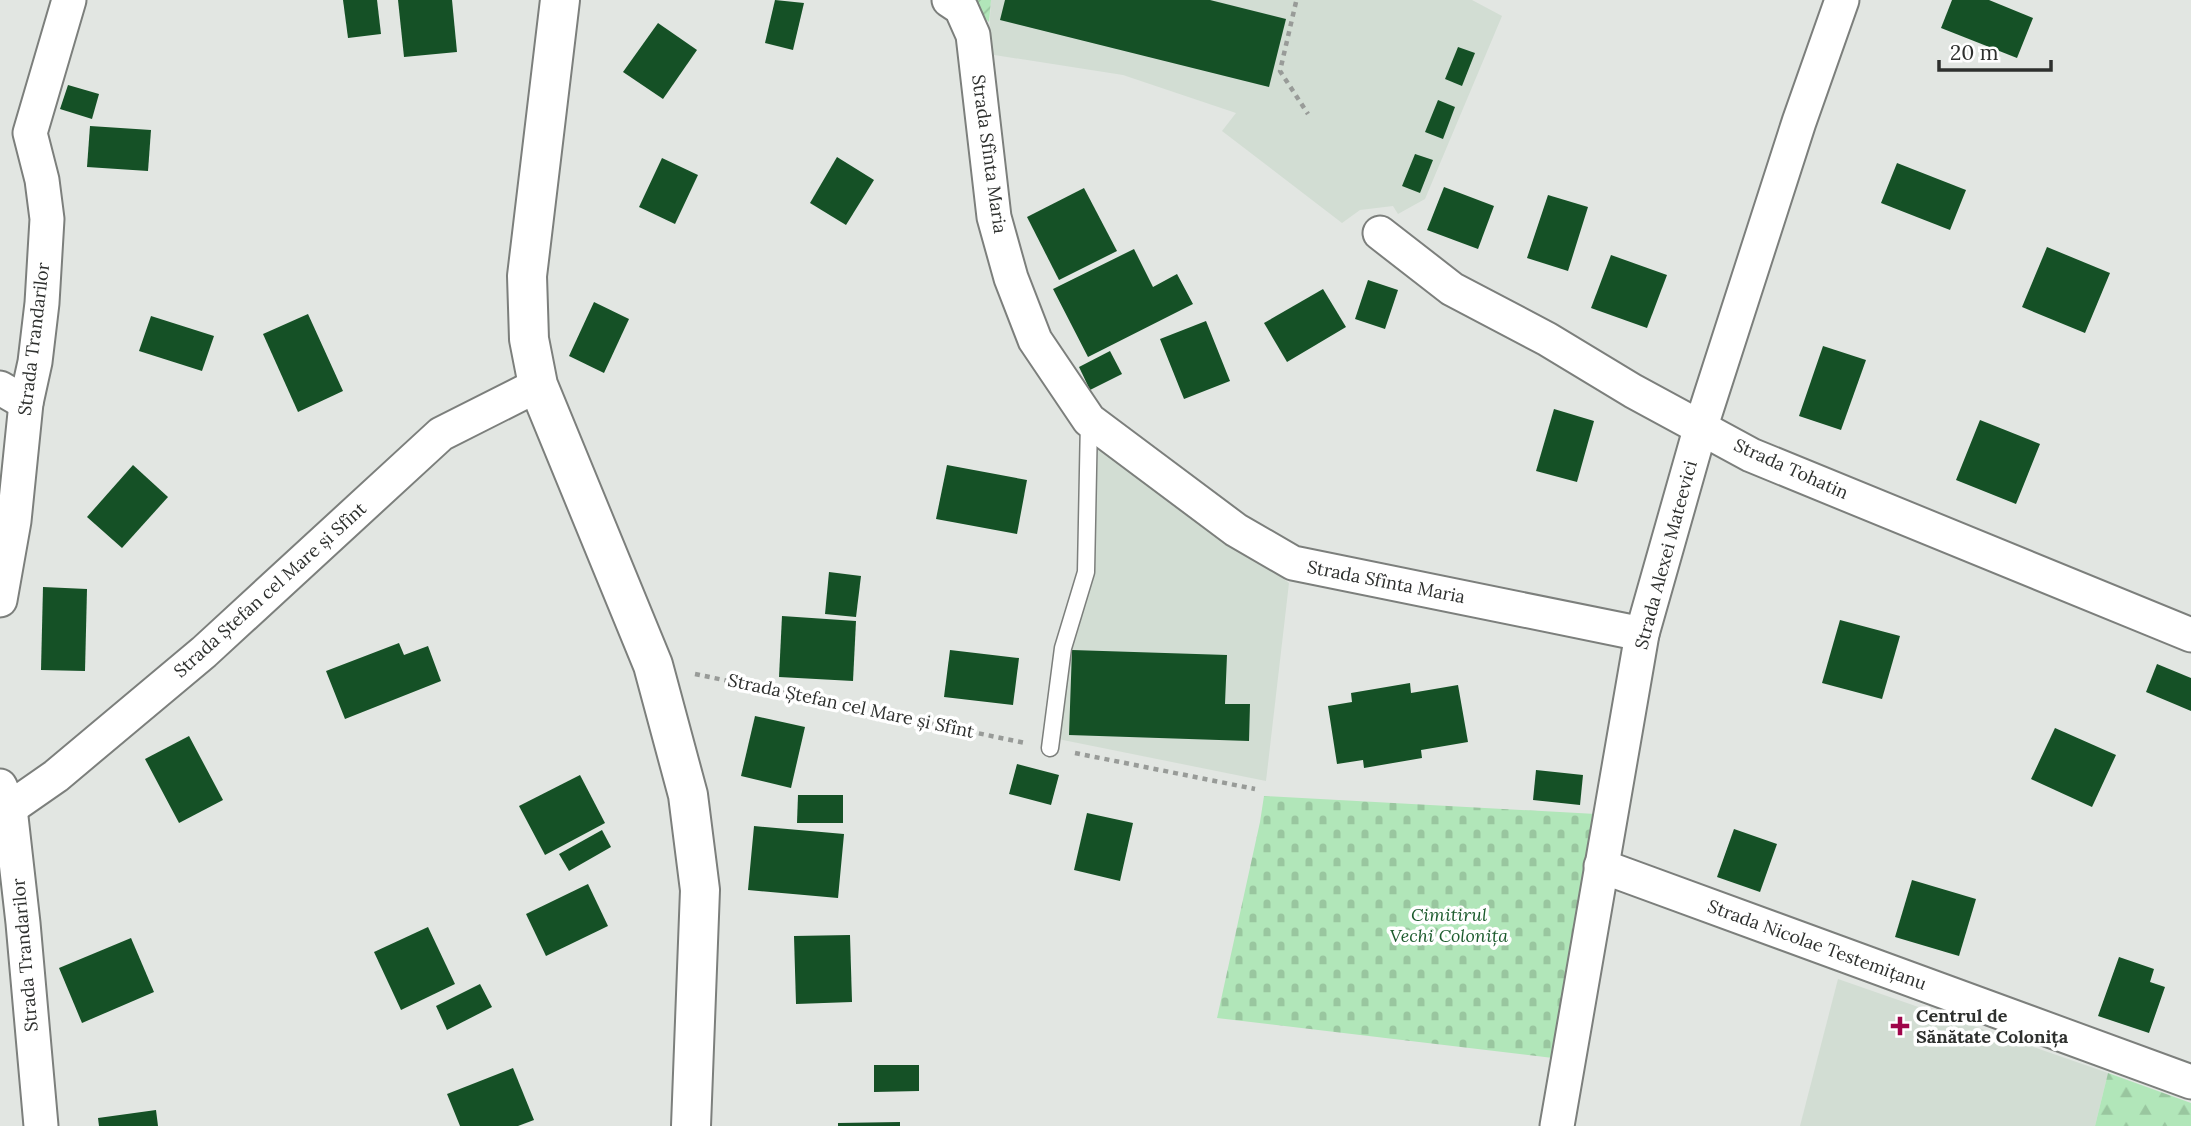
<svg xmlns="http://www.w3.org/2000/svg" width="2191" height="1126" font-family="Lora,serif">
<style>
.built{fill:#d2ddd3}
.forest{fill:url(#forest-firs)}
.cemetery{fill:url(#cemetery-stones)}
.garden{fill:url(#garden-furrows)}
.building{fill:#155126}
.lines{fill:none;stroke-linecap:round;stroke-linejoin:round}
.service-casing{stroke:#7c7f7c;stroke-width:19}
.minor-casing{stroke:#7c7f7c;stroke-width:37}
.tertiary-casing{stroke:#7c7f7c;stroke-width:42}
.path{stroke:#989b98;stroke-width:4.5;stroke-dasharray:5 5;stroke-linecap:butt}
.service{stroke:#fff;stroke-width:16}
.minor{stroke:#fff;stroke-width:33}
.tertiary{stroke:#fff;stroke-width:38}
.poi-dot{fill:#9f054a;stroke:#fff;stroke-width:2.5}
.labels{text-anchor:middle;stroke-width:7;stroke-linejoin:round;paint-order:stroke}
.street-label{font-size:18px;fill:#2e302e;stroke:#fff}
.park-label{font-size:18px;font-style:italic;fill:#1c5b2d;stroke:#fff}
.poi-label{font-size:18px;font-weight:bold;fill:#2e302e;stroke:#fff;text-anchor:start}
</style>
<defs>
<pattern id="forest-firs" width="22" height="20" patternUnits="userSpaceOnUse" patternTransform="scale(1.75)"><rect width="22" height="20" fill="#b1e6b9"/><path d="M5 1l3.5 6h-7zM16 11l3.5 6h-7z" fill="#99c69f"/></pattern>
<pattern id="cemetery-stones" width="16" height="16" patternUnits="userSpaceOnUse" patternTransform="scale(1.75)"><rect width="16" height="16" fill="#b1e6b9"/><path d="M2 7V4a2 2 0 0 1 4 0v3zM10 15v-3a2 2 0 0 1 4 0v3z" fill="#99c69f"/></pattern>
<pattern id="garden-furrows" width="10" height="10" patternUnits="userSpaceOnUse" patternTransform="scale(1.75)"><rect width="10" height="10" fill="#b1e6b9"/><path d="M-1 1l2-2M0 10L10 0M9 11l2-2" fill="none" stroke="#99c69f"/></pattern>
</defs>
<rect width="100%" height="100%" fill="#e2e6e2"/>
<g class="built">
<polygon points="991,0 1472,0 1502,16 1425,199 1398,214 1393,206 1360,210 1342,223 1222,131 1236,113 1123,75 988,54"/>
<polygon points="1098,444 1289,583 1266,781 1058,739 1069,647 1094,571"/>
<polygon points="1838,979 2108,1073 2095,1126 1800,1126"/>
</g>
<polygon class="forest" points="2108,1073 2191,1103 2191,1126 2095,1126"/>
<polygon class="cemetery" points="1264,796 1596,814 1553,1058 1217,1018 1260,822"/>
<polygon class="garden" points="965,0 991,0 989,22"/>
<g class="building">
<polygon points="343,0 377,0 381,34 348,38"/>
<polygon points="398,0 452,0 457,52 404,57"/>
<polygon points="775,0 804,3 793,50 765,43"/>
<polygon points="1005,0 1210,0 1286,19 1269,87 1000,20"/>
<polygon points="1952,0 1989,0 2033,18 2017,58 1941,28"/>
<polygon points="658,23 697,50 663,99 623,72"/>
<polygon points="1458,47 1475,53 1462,86 1445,79"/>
<polygon points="68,85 99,94 92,119 60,109"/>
<polygon points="1438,100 1455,107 1443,139 1425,132"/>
<polygon points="90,126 151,130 148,171 87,167"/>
<polygon points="1415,154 1433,160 1420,193 1402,186"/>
<polygon points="837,157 874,180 846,225 810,203"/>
<polygon points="662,158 698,175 675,224 639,207"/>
<polygon points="1897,163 1966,190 1950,230 1881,203"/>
<polygon points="1444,187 1494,206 1478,249 1427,230"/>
<polygon points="1084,188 1117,251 1059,280 1027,217"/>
<polygon points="1548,195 1588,207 1568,271 1527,258"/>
<polygon points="2047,247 2110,273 2085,333 2022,307"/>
<polygon points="1134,249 1153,287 1177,274 1193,304 1088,357 1053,289"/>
<polygon points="1611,255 1667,275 1647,328 1591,308"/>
<polygon points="1368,280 1398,290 1385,329 1355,319"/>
<polygon points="1323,289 1346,327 1287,362 1264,323"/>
<polygon points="594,302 629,319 604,373 569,356"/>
<polygon points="308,314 343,391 298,412 263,334"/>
<polygon points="151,316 214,336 202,371 139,351"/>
<polygon points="1206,321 1230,381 1184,399 1160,339"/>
<polygon points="1823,346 1866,360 1841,430 1799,416"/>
<polygon points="1110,351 1122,374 1090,390 1079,367"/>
<polygon points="1554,409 1594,421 1577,482 1536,471"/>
<polygon points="1980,420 2040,444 2016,504 1956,480"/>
<polygon points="133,465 168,497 122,548 87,517"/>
<polygon points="947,465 1027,480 1017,534 936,519"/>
<polygon points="829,572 861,576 856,617 825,614"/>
<polygon points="43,587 87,589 85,671 41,670"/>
<polygon points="782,616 856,621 853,681 779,677"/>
<polygon points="1840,620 1900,636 1882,699 1822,683"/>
<polygon points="399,643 404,655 428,646 441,681 345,719 326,671"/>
<polygon points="950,650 1019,658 1013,705 944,697"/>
<polygon points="1072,650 1227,655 1225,704 1250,704 1249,741 1069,735"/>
<polygon points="2157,664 2191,678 2191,711 2146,692"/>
<polygon points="1410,683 1411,693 1458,685 1468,742 1421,750 1422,758 1364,768 1363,760 1337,764 1328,706 1352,702 1351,693"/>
<polygon points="755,716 805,727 791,788 741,776"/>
<polygon points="2055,728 2116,755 2092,807 2031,779"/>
<polygon points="189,736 223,800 179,823 145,759"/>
<polygon points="1017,764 1059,775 1051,805 1009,794"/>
<polygon points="1536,770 1583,775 1580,805 1533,800"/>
<polygon points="580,775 605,823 545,855 519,806"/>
<polygon points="798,795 843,795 843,823 797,823"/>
<polygon points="1087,813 1133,823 1120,881 1074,870"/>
<polygon points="754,826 844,834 838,898 748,890"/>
<polygon points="1734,829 1777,844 1760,892 1717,877"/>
<polygon points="602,830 611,847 569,871 559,854"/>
<polygon points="1912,880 1976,899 1959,956 1895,937"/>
<polygon points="588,884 608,926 546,956 526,914"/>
<polygon points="428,927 455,984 401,1010 374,952"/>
<polygon points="850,935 852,1002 796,1004 794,936"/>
<polygon points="131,938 154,992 82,1023 59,968"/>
<polygon points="2119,957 2154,969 2150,982 2165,987 2149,1033 2098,1016"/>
<polygon points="480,984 492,1007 447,1030 436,1006"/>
<polygon points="874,1065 919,1065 919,1091 874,1092"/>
<polygon points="513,1068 534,1120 518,1126 460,1126 447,1094"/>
<polygon points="156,1110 158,1126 99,1126 98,1118"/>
<polygon points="900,1122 900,1126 838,1126 838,1123"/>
</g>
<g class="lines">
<g class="service-casing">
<polyline id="service" points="1050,748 1063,648 1086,572 1089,420"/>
</g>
<g class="minor-casing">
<g id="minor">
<polyline points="949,0 961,8 973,35 994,217 1011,278 1035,340 1089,420 1236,530 1293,563 1642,634"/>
<polyline points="1380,233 1452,289 1547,339 1633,391 1751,455 2191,635"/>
<polyline points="0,388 26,403"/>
<polyline points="0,600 14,521 26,403 35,362 42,303 47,219 42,180 30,133 69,0"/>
<polyline points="0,786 10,808 23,923 41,1126"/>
<polyline points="10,808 56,776 204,652 441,434 538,385"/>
<polyline points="1601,866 2191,1082"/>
<polyline points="1557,1126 1642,634 1701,426 1799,122 1842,0"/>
</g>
</g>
<g class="tertiary-casing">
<polyline id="tertiary" points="560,0 527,276 529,339 538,385 653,665 688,795 700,890 691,1126"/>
</g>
<g class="path">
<polyline points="1296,2 1280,71 1308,114"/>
<polyline points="695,674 1025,743"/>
<polyline points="1075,753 1255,789"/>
</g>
<use href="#service" class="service"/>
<use href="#minor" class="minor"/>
<use href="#tertiary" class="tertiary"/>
</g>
<path class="poi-dot" d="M1896.5 1015.5h7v7h7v7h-7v7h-7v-7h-7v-7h7z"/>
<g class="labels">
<g class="street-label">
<text transform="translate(989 154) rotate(82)" y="6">Strada Sfînta Maria</text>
<text transform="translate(34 339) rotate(-83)" y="6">Strada Trandarilor</text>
<text transform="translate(1791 469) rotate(24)" y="6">Strada Tohatin</text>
<text transform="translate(1666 555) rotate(-75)" y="6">Strada Alexei Mateevici</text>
<text transform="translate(1386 582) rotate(11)" y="6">Strada Sfînta Maria</text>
<text transform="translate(270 590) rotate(-42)" y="6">Strada Ștefan cel Mare și Sfînt</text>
<text transform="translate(851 706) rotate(12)" y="6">Strada Ștefan cel Mare și Sfînt</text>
<text transform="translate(1817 945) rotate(20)" y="6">Strada Nicolae Testemițanu</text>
<text transform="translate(25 955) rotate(-95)" y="6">Strada Trandarilor</text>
</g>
<g class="park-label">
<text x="1449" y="921">Cimitirul<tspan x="1449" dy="21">Vechi Colonița</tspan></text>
</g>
<g class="poi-label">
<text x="1916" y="1022">Centrul de<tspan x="1916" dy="21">Sănătate Colonița</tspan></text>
</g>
</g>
<path d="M1939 60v10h112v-10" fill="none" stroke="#2e302e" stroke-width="3.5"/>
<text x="1950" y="60" font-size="21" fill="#2e302e" stroke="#ffffff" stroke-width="5" paint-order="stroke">20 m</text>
</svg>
